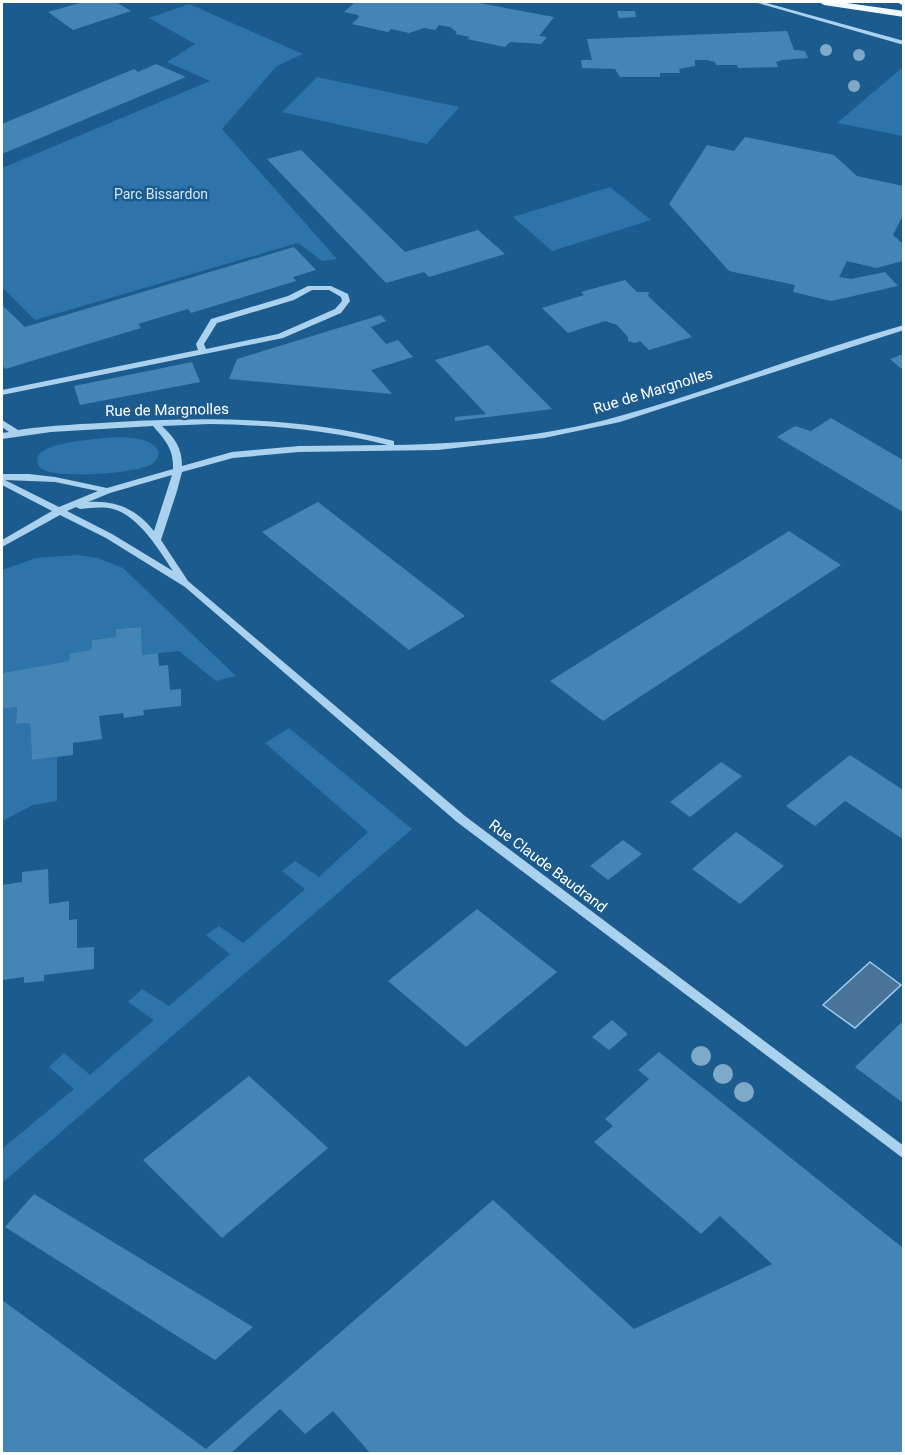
<svg xmlns="http://www.w3.org/2000/svg" width="905" height="1455" font-family="Roboto,sans-serif">
<style>
.green{fill:#2d74aa}
.water{fill:#477498;stroke:#9ecdef;stroke-width:1.5}
.building{fill:#4585b6}
.lines{fill:none;stroke-linecap:round;stroke-linejoin:round}
.minor{fill:#aad1ed;fill-rule:evenodd}
.major{fill:#f1f8ff;fill-rule:evenodd}
.tree{fill:#7fa9c9}
.labels{text-anchor:middle;stroke-width:5;stroke-linejoin:round;paint-order:stroke}
.far-park-label{font-size:14px;fill:#d0e8fa;stroke:#1c5b8e}
.street-label{font-size:15px;fill:#fff;stroke:#1c5b8e}
</style>
<rect width="100%" height="100%" fill="#1c5b8e"/>
<g class="green">
<polygon points="189,4 303,54 277,66 222,129 337,259 322,261 298,243 35,320 2,287 2,168 210,81 167,62 195,44 149,18"/>
<polygon points="903,67 903,136 837,123"/>
<polygon points="317,77 459,107 427,144 282,112"/>
<polygon points="610,187 651,220 552,251 513,217"/>
<path d="M 116,437 C 132,438 151,437 159,452 C 158,457 156,461 152,464 C 137,474 57,479 42,469 C 38,466 36,462 38,457 C 43,441 101,439 116,437 Z"/>
<polygon points="78,555 98,558 123,568 236,676 216,681 179,651 142,655 140,627 116,629 116,637 92,640 91,650 70,653 69,661 2,673 2,570 36,558"/>
<polygon points="17,707 16,724 30,723 32,760 57,757 57,801 33,805 2,821 2,709"/>
<polygon points="289,728 412,829 2,1183 2,1149 74,1089 49,1067 64,1053 90,1075 154,1020 128,1002 142,989 169,1006 230,954 206,935 219,926 243,943 305,889 282,871 295,861 319,877 368,832 265,743"/>
</g>
<polygon class="water" points="870,962 901,985 855,1028 823,1005"/>
<g class="building">
<polygon points="83,2 116,2 131,11 73,30 48,12"/>
<polygon points="355,2 474,2 554,17 539,36 547,37 541,44 510,42 505,47 467,39 470,37 455,34 457,32 450,27 439,25 435,30 424,28 409,33 391,29 388,32 352,24 359,17 358,15 344,12"/>
<polygon points="617,11 635,11 636,17 619,18"/>
<polygon points="787,31 794,50 805,51 808,58 782,60 776,62 778,67 738,68 737,65 716,65 715,62 707,60 695,60 695,66 679,69 680,73 660,73 660,77 620,77 615,69 582,68 581,60 592,60 587,39"/>
<polygon points="156,64 186,77 2,154 2,124 134,69 138,72"/>
<polygon points="745,137 834,155 857,176 903,186 903,220 901,219 893,235 903,244 903,261 876,268 847,261 839,277 851,279 885,272 898,286 831,301 793,292 795,285 729,271 669,204 707,145 734,151"/>
<polygon points="301,150 405,252 478,230 505,254 429,277 424,272 386,283 267,159"/>
<polygon points="294,247 316,270 293,277 296,281 191,313 188,309 138,324 141,328 5,369 2,364 2,305 25,327"/>
<polygon points="625,280 637,292 649,292 648,296 692,337 649,350 640,341 635,343 628,341 628,337 617,325 605,321 568,333 542,308 584,295 581,292"/>
<polygon points="381,315 386,321 371,327 386,344 398,340 413,357 371,370 392,394 229,379 237,359"/>
<polygon points="488,345 552,409 455,421 455,417 486,414 435,360"/>
<polygon points="903,354 903,370 890,359"/>
<polygon points="192,362 200,382 80,405 74,386"/>
<polygon points="831,418 903,460 903,512 777,437 795,426 811,431"/>
<polygon points="318,502 465,616 409,650 262,532"/>
<polygon points="789,531 841,565 603,721 550,681"/>
<polygon points="141,627 142,655 158,653 159,666 168,665 170,690 181,689 181,706 143,710 144,715 124,718 123,713 99,716 102,739 73,743 73,755 32,760 30,723 16,724 17,707 2,709 2,673 69,661 70,653 91,650 92,640 116,637 116,629"/>
<polygon points="850,755 903,790 903,839 845,801 815,826 786,806"/>
<polygon points="721,762 742,776 690,817 670,802"/>
<polygon points="736,832 784,866 740,904 692,869"/>
<polygon points="623,840 642,854 608,880 590,866"/>
<polygon points="48,869 49,904 69,901 69,920 77,919 77,948 94,947 94,969 44,975 44,981 24,983 24,977 2,980 2,885 22,882 22,872"/>
<polygon points="477,909 557,972 466,1047 388,981"/>
<polygon points="612,1020 628,1034 609,1050 592,1037"/>
<polygon points="903,1021 903,1103 855,1067"/>
<polygon points="659,1052 903,1248 903,1454 371,1454 333,1411 305,1434 280,1409 230,1454 2,1454 2,1300 206,1449 493,1200 634,1329 772,1264 720,1216 701,1234 594,1142 613,1126 605,1119 649,1079 638,1070"/>
<polygon points="249,1076 328,1148 222,1238 143,1160"/>
<polygon points="34,1194 253,1327 215,1360 5,1227"/>
</g>
<g class="lines">
<g class="minor">
<polygon points="754,2 763,2 904,41 904,45"/>
<path d="M 308,286 L 331,286 L 348,294 L 350,301 L 341,313 L 283,338 L 2,395 L 2,390 L 198,350 L 196,344 L 211,319 L 288,296 ZM 312,290 L 329,290 L 341,297 L 342,301 L 335,309 L 278,334 L 206,349 L 204,344 L 217,323 L 294,300 Z"/>
<path d="M 904,325 L 904,330 L 620,422 L 544,438 L 438,450 L 299,452 L 233,458 L 182,472 L 177,491 L 161,540 L 188,581 L 465,816 L 904,1146 L 904,1159 L 457,822 L 185,587 L 106,538 L 60,515 L 2,547 L 2,540 L 52,511 L 2,485 L 2,474 L 29,474 L 55,477 L 107,488 L 173,469 C 174,449 165,440 153,426 L 51,432 L 2,439 L 2,433 L 9,432 L 2,427 L 2,420 L 18,430 C 51,425 85,424 118,422 C 213,417 301,417 394,441 L 394,445 C 465,444 548,436 616,417 C 713,390 807,352 904,325 ZM 210,424 C 271,425 329,430 388,445 L 299,446 L 232,452 L 182,466 C 182,448 175,438 162,426 ZM 172,475 L 154,531 C 136,509 116,500 88,502 L 110,493 ZM 5,480 L 55,482 L 98,491 L 59,507 ZM 76,507 L 80,509 C 90,508 103,506 113,509 C 139,516 159,550 173,571 L 112,534 L 67,511 Z"/>
</g>
<g class="major">
<polygon points="819,2 840,2 904,11 904,17 824,5"/>
<polygon points="898,2 904,2 904,5 900,4"/>
</g>
</g>
<g class="tree">
<circle cx="826" cy="50" r="6"/>
<circle cx="859" cy="55" r="6"/>
<circle cx="854" cy="86" r="6"/>
<circle cx="701" cy="1056" r="10"/>
<circle cx="723" cy="1074" r="10"/>
<circle cx="744" cy="1092" r="10"/>
</g>
<g class="labels">
<g class="far-park-label">
<text x="161" y="199">Parc Bissardon</text>
</g>
<g class="street-label">
<text transform="translate(653 391) rotate(-17)" y="5">Rue de Margnolles</text>
<text transform="translate(167 410) rotate(-1)" y="5">Rue de Margnolles</text>
<text transform="translate(548 866) rotate(37)" y="5">Rue Claude Baudrand</text>
</g>
</g>
<rect width="905" height="1455" fill="none" stroke="#ffffff" stroke-width="6"/>
</svg>
